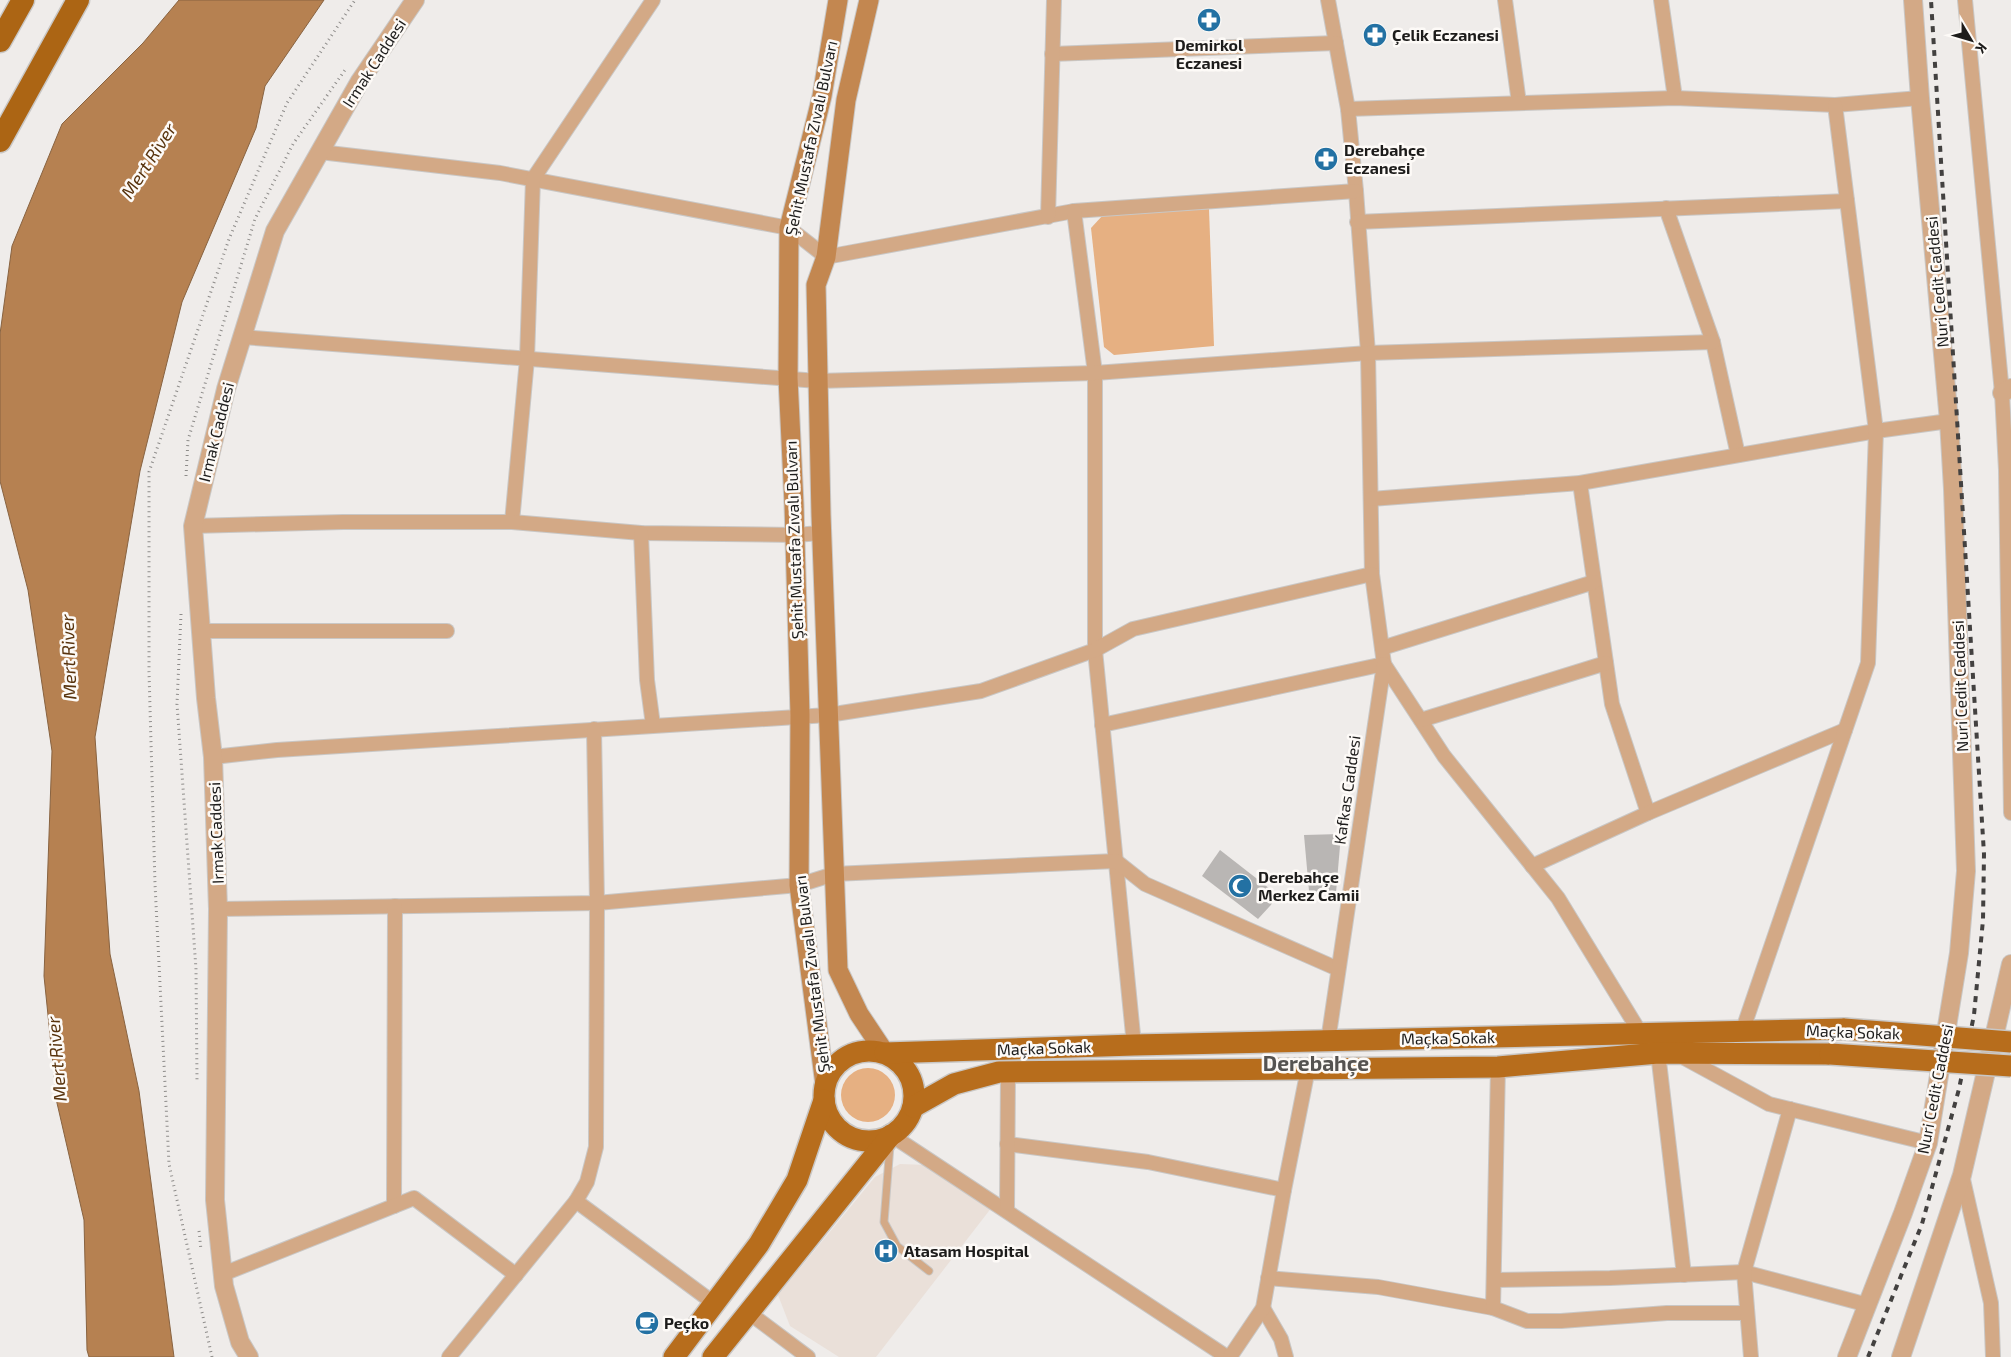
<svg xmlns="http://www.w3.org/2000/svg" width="2011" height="1357" font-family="'Exo 2',sans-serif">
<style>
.built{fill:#eae0d9}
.green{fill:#e6b082}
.water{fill:#b68151;stroke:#886341}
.building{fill:#b9b6b4}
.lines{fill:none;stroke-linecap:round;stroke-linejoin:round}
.service-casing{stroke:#c9c7c5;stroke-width:9}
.minor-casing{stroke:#c9c7c5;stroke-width:16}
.tertiary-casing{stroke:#c9c7c5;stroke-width:20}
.secondary-casing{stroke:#c9c7c5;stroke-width:21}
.primary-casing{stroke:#c9c7c5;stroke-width:24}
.trunk-casing{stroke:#c9c7c5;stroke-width:25}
.path{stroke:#8e8c8a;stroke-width:3;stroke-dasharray:1 4;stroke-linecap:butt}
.service{stroke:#d3a986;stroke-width:7}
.minor{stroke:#d3a986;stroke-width:14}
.tertiary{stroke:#d3a986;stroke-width:18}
.secondary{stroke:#c38750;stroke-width:19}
.primary{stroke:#b76d1c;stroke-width:21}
.trunk{stroke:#ac6514;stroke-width:22}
.rail{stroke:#434140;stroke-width:4;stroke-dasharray:6 6;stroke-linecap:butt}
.primary-bridge-casing{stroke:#c9c7c5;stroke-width:24;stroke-linecap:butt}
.primary-bridge{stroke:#b76d1c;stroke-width:21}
.labels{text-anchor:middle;stroke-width:5;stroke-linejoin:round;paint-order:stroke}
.poi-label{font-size:16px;font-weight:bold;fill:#1d1c1b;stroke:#fdfaf7;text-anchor:start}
.street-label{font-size:16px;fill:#1d1c1b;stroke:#fdfaf7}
.water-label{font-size:18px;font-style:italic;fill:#58330d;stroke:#fdfaf7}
.district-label{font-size:21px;font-weight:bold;fill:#555351;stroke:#fdfaf7}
</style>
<rect width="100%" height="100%" fill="#efecea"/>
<polygon class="built" points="900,1164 927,1165 992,1207 876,1357 839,1357 790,1326 778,1295 875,1177"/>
<g class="green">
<polygon points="1209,209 1214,346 1114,355 1104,347 1091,228 1103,215"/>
<circle cx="868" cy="1095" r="27"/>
</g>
<polygon class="water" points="179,0 324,0 265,86 256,128 182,302 140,471 95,737 110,954 139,1091 174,1357 89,1357 87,1350 84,1220 57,1103 44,976 52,751 28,590 0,481 0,334 12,246 62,124 143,43"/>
<g class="building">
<polygon points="1341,834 1336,893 1309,891 1304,835"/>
<polygon points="1220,850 1279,896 1258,919 1202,876"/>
</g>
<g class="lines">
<g class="service-casing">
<polyline id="service" points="890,1145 884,1222 897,1246 929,1271"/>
</g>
<g class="minor-casing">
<g id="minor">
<polyline points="1328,0 1348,109 1356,191 1368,353 1372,574 1384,664 1444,756 1558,898 1641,1034"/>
<polyline points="1505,0 1519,103"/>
<polyline points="1661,0 1675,98"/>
<polyline points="1965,0 2002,393 2006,470 2011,813"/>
<polyline points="1052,54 1336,43"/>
<polyline points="1348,109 1675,98 1835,105 1920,98"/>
<polyline points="320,152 500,173 789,228 826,257 1074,211 1356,191"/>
<polyline points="1666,208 1713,342 1738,455"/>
<polyline points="1074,211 1095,373 1095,650 1134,1045"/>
<polyline points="1048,217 1054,0"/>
<polyline points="1357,222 1847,201"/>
<polyline points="242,337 818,381 1095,373 1368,353 1713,342"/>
<polyline points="1580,483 1612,704 1648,813"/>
<polyline points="1371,499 1580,483 1876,431 1949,421"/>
<polyline points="512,522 527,359 533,179 653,0"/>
<polyline points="193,526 343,522 512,522 641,533 795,535 821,533"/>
<polyline points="641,533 647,680 653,725"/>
<polyline points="201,631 447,631"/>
<polyline points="1382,648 1594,582"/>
<polyline points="1421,720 1606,663"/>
<polyline points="1102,725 1384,664"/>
<polyline points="213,757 277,750 828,715 981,691 1095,650 1133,629 1372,574"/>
<polyline points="1532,866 1648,813 1845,730"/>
<polyline points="218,909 597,903 799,885 834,874 1116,861 1145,884 1338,969"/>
<polyline points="1742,1032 1868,663 1876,431 1835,105"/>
<polyline points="1328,1041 1384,664"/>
<polyline points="1658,1053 1684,1275"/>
<polyline points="1679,1055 1769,1104 1928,1143"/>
<polyline points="891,1135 1227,1357"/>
<polyline points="1007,1144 1148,1162 1284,1190"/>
<polyline points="1962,1175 1991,1303 1993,1357"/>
<polyline points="576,1201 715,1304"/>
<polyline points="394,1206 395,906"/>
<polyline points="1007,1210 1008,1071"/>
<polyline points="223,1274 414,1198 516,1275"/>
<polyline points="1268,1278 1378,1287 1493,1308 1527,1321 1561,1321 1667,1313 1747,1313"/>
<polyline points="1494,1280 1610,1278 1744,1272 1868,1305"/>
<polyline points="1263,1308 1281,1339 1286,1357"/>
<polyline points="1493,1308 1498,1067"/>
<polyline points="748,1312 808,1357"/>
<polyline points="449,1357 576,1201 587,1182 596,1147 597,903 594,729"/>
<polyline points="1230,1357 1263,1308 1284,1190 1308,1069"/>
<polyline points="1751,1357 1744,1272 1790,1109"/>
</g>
</g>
<g class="tertiary-casing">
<g id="tertiary">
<polyline points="2002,393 2011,388"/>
<polyline points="249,1357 240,1342 224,1286 215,1200 218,909 213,757 206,698 193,526 226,389 275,231 360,81 415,0"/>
<polyline points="1847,1357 1903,1213 1928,1143 1959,953 1966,871 1953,489 1949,421 1920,98 1913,0"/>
<polyline points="1901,1357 1962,1175 2011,964"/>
</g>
</g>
<g class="secondary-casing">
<g id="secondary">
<polyline points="869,0 846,100 826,257 816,285 821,515 838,970 859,1014 885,1053"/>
<polyline points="825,1085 799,885 800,715 794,504 788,378 789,228 822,96 838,0"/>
</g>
</g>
<g class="primary-casing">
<g id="primary">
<circle cx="869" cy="1096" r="45"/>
<polyline points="885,1053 1134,1045 1844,1029"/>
<polyline points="913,1107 954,1084 999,1072 1498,1067 1658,1053 1830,1054"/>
<polyline points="674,1357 759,1244 797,1180 824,1100"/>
<polyline points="713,1357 891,1135"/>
</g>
</g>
<g class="trunk-casing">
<g id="trunk">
<polyline points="0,41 23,0"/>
<polyline points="0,141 78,0"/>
</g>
</g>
<g class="path">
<polyline points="186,476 188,440 255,219 293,144 345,70"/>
<polyline points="181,614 177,704 196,969 197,1080"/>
<polyline points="199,1231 201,1250"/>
<polyline points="212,1357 169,1164 155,884 149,672 149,472 229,239 287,103 355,0"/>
</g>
<use href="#service" class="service"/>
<use href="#minor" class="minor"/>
<use href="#tertiary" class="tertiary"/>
<use href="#secondary" class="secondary"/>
<use href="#primary" class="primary"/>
<use href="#trunk" class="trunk"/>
<polyline class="rail" points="1868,1357 1922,1224 1959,1089 1974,1015 1983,920 1984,854 1931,0"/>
<g class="primary-bridge-casing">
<g id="primary-bridge">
<polyline points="1844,1029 2011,1042"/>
<polyline points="1830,1054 2011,1066"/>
</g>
</g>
<use href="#primary-bridge" class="primary-bridge"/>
</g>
<defs>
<g id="pharmacy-disc" transform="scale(1.25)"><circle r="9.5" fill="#2371a3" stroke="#fdfaf7"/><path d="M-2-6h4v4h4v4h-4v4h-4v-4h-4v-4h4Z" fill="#fff"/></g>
<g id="mosque-disc" transform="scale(1.25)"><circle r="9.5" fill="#2371a3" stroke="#fdfaf7"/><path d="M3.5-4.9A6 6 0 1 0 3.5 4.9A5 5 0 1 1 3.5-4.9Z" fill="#fff"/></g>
<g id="hospital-disc" transform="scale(1.25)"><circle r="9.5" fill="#2371a3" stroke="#fdfaf7"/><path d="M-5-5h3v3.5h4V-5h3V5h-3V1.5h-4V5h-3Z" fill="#fff"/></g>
<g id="cafe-disc" transform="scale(1.25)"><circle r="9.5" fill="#2371a3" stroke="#fdfaf7"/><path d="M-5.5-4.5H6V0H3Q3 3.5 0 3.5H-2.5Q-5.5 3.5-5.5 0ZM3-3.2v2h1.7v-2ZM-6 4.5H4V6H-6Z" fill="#fff"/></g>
</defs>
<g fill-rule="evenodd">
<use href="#pharmacy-disc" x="1209" y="20"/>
<use href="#pharmacy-disc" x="1375" y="35"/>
<use href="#pharmacy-disc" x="1326" y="159"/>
<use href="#mosque-disc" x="1240" y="886"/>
<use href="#hospital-disc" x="886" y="1251"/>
<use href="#cafe-disc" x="647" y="1323"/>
</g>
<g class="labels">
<g class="poi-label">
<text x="1392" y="41">Çelik Eczanesi</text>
<text x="1209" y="51" text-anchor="middle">Demirkol<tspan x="1209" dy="18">Eczanesi</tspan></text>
<text x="1344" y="156">Derebahçe<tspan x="1344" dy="18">Eczanesi</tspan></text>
<text x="1258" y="883">Derebahçe<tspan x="1258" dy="18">Merkez Camii</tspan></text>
<text x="904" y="1257">Atasam Hospital</text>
<text x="664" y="1329">Peçko</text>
</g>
<g class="street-label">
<text transform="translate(374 63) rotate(-57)" y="6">Irmak Caddesi</text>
<text transform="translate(811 138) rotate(-78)" y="6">Şehit Mustafa Zıvalı Bulvarı</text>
<text transform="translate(1937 282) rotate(-95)" y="6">Nuri Cedit Caddesi</text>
<text transform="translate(216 432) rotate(-76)" y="6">Irmak Caddesi</text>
<text transform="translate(794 540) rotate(-92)" y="6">Şehit Mustafa Zıvalı Bulvarı</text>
<text transform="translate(1960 686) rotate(-92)" y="6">Nuri Cedit Caddesi</text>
<text transform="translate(1347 790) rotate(-82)" y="6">Kafkas Caddesi</text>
<text transform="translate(216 833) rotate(-92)" y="6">Irmak Caddesi</text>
<text transform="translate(812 974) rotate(-97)" y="6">Şehit Mustafa Zıvalı Bulvarı</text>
<text transform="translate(1853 1032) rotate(2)" y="6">Maçka Sokak</text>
<text transform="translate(1448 1038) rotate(-1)" y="6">Maçka Sokak</text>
<text transform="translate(1044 1048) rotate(-2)" y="6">Maçka Sokak</text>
<text transform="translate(1935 1089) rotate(-79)" y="6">Nuri Cedit Caddesi</text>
</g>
<g class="water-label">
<text transform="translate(149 161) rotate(-57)" y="6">Mert River</text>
<text transform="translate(69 657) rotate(-92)" y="6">Mert River</text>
<text transform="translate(57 1059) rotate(-95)" y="6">Mert River</text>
</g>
<g class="district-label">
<text x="1316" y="1071">Derebahçe</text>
</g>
</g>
<g transform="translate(1971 40) rotate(128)" stroke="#fdfaf7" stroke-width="4" paint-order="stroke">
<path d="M0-4L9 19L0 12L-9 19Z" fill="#1d1c1b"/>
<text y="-8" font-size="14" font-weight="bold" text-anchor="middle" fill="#1d1c1b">K</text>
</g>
</svg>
